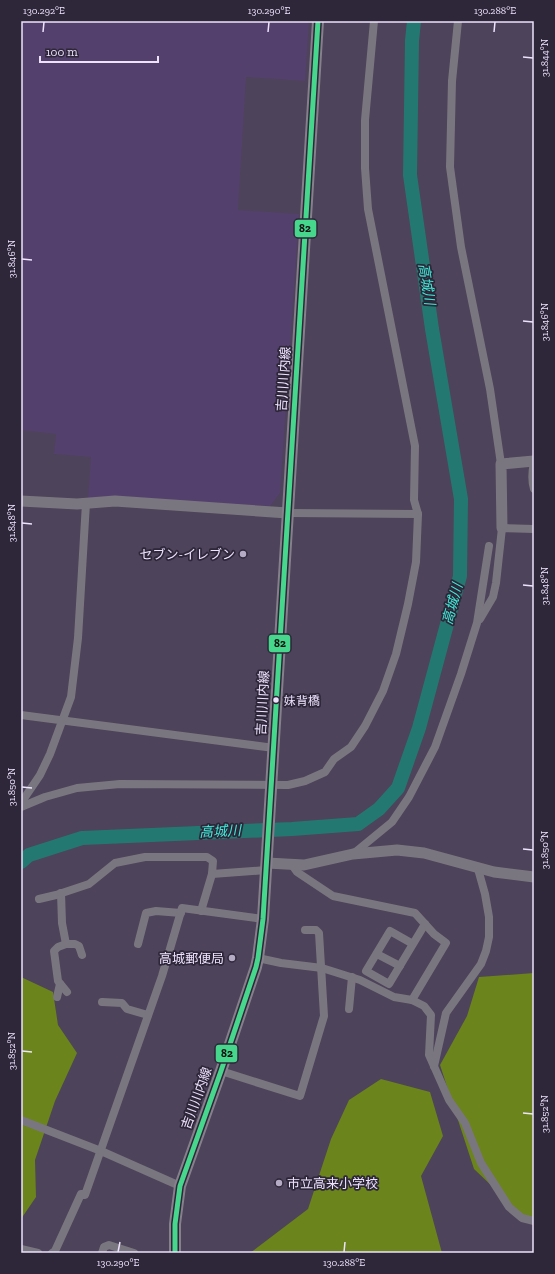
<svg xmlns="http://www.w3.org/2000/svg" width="555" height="1274" font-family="'Zilla Slab','Noto Sans JP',serif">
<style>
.built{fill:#54406d}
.forest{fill:#6b841b}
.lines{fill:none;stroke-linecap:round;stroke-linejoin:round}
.river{stroke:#237971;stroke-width:14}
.minor{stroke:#7a767f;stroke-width:8}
.tertiary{stroke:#7a767f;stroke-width:11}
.secondary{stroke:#85808c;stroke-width:12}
.bus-1-casing{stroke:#2e2639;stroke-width:8}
.bus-1{stroke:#46d78d;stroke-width:5}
.ticks{fill:none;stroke:#ede3fd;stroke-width:1.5}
.poi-dot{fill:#b5abc4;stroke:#2e2639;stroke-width:1.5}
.bus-dot{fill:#ede3fd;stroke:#2e2639;stroke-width:1.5}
.labels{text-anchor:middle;stroke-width:3.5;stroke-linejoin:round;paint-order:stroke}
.bus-label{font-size:12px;fill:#ede3fd;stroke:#2e2639;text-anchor:start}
.street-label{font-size:13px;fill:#ede3fd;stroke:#2e2639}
.poi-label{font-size:13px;fill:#ede3fd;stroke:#2e2639;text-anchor:end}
.water-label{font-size:14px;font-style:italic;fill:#3debd7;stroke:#2e2639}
.line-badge{stroke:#2e2639;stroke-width:1.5}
.pale-badge-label{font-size:11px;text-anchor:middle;font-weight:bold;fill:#111}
.neatline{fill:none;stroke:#ede3fd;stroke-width:1.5}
.ticks-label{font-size:10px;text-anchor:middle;fill:#ede3fd}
</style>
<rect width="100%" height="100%" fill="#4d435a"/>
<polygon class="built" points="21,21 309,21 305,81 246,77 238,210 299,214 280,493 270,506 106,497 88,499 91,457 54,454 56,434 21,430"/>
<g class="forest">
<polygon points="534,973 534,1226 474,1169 440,1065 467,1016 479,977"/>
<polygon points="21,977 53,992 58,1025 77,1053 55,1101 35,1160 36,1197 21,1219"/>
<polygon points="381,1079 430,1092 443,1136 421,1176 442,1253 250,1253 308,1209 331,1139 349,1100"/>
</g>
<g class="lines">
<polyline class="river" points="21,862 29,855 82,838 292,829 358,824 379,809 398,788 419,728 460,576 461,499 432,329 410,175 412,41 414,21"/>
<g class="minor">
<polyline points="458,21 452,81 450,167 461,247 490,389 501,464"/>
<path d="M 534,462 C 532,472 531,480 534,489"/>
<polyline points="288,513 418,514"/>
<polyline points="480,619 493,597 496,583 502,528 534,529"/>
<polyline points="21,715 274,748"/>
<polyline points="21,803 40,775 50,754 71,697 78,638 86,503"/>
<polyline points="21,807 45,797 77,788 120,784 288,785 305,781 325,772 334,759 351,747 365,726 383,691 396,654 408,604 416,562 418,514 414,500 415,446 368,209 365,168 365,120 374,21"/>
<polyline points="353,854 392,822 409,797 435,747 461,674 477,623 489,546"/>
<polyline points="292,865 297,872 333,896 415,913 434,934 446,943 412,1000"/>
<polyline points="61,893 62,923 66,944 75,944 79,946 82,955"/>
<polyline points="39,899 56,895 89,884 115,863 145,857 207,857 213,861 212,874 266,870"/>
<polyline points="201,911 212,874"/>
<polyline points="66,944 58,947 54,951 58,981 67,992"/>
<polyline points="138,944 146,913 156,911 181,913"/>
<polyline points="413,944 390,931 366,971 389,984 425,924"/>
<polyline points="377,954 400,966"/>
<polyline points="258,958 281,963 322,968 360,980 394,997 412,1000 424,1006 431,1015 429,1055 449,1100 465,1123 481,1163 509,1207 522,1218 534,1221"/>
<polyline points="57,997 60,984"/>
<polyline points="102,1002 122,1003 127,1009 148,1015"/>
<polyline points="349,1009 352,977"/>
<polyline points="434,1066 446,1013 481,964 486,951 489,937 489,917 485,894 478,869"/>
<polyline points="221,1071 300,1096 324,1016 319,933 316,930 305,930"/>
<polyline points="21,1120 101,1151 180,1186"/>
<polyline points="21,1249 38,1253"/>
<polyline points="52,1253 55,1251 81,1194 85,1195 162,976 182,908 263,919"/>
<polyline points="102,1253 104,1247 109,1245 134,1253"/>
</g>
<g class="tertiary">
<polyline points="21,501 77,504 115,501 288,513"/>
<polyline points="502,528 501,464 534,461"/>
<polyline points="267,863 304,865 353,854 397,850 424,853 494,872 534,877"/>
</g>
<polyline class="secondary" points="175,1253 175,1224 180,1186 221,1071 256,967 258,958 263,919 318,21"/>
<g class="bus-1-casing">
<polyline id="bus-1" points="175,1253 175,1224 180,1186 221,1071 256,967 258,958 263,919 318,21"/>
</g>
<use href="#bus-1" class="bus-1"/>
</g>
<path class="ticks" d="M 43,32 L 44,22M 268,32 L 269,22M 494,32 L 495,22M 523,57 L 533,58M 22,259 L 32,260M 523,321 L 533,322M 22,523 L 32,524M 523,585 L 533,586M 22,787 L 32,788M 523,849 L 533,850M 22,1051 L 32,1052M 523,1113 L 533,1114M 118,1252 L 120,1242M 344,1252 L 345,1242"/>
<g class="poi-dot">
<circle cx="243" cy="554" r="4"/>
<circle cx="232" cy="958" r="4"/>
<circle cx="279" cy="1183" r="4"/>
</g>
<circle class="bus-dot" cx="276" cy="700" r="3.5"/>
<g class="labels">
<g class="bus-label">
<text x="284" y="705">妹背橋</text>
</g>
<g class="street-label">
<text transform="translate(283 379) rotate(-86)" y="5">吉川川内線</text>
<text transform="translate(262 703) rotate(-87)" y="5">吉川川内線</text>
<text transform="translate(196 1098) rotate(-70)" y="5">吉川川内線</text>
</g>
<g class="poi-label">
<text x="235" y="559">セブン-イレブン</text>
<text x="224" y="963">高城郵便局</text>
<text x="287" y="1188" text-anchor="start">市立高来小学校</text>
</g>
<g class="water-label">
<text transform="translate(427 284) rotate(81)" y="5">高城川</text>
<text transform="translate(452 604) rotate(-75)" y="5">高城川</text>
<text transform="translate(220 831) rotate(-3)" y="5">高城川</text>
</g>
</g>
<g class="line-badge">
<rect x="294" y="219" width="23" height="19" rx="4" fill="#46d78d"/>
<rect x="268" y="634" width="23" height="19" rx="4" fill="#46d78d"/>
<rect x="215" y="1044" width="23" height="19" rx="4" fill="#46d78d"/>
</g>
<g class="pale-badge-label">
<text x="305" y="232">82</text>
<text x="280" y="647">82</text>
<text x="227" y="1057">82</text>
</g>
<rect width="555" height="1274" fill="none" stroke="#2e2639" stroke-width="44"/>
<path d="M40 56v6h118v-6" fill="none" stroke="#ede3fd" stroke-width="2"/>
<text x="46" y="56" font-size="12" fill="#ede3fd" stroke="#2e2639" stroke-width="3" paint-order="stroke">100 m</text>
<rect x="22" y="22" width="511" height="1230" class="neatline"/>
<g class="ticks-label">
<text x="44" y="14">130.292°E</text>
<text x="269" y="14">130.290°E</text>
<text x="495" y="14">130.288°E</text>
<text transform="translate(544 58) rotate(-90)" y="4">31.844°N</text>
<text transform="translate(11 259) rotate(-90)" y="4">31.846°N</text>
<text transform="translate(544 322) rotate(-90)" y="4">31.846°N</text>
<text transform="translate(11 523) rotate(-90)" y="4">31.848°N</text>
<text transform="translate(544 586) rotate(-90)" y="4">31.848°N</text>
<text transform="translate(11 787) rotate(-90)" y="4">31.850°N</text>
<text transform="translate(544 850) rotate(-90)" y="4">31.850°N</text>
<text transform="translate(11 1051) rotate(-90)" y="4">31.852°N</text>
<text transform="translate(544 1114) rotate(-90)" y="4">31.852°N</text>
<text x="118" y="1266">130.290°E</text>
<text x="344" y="1266">130.288°E</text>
</g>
</svg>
